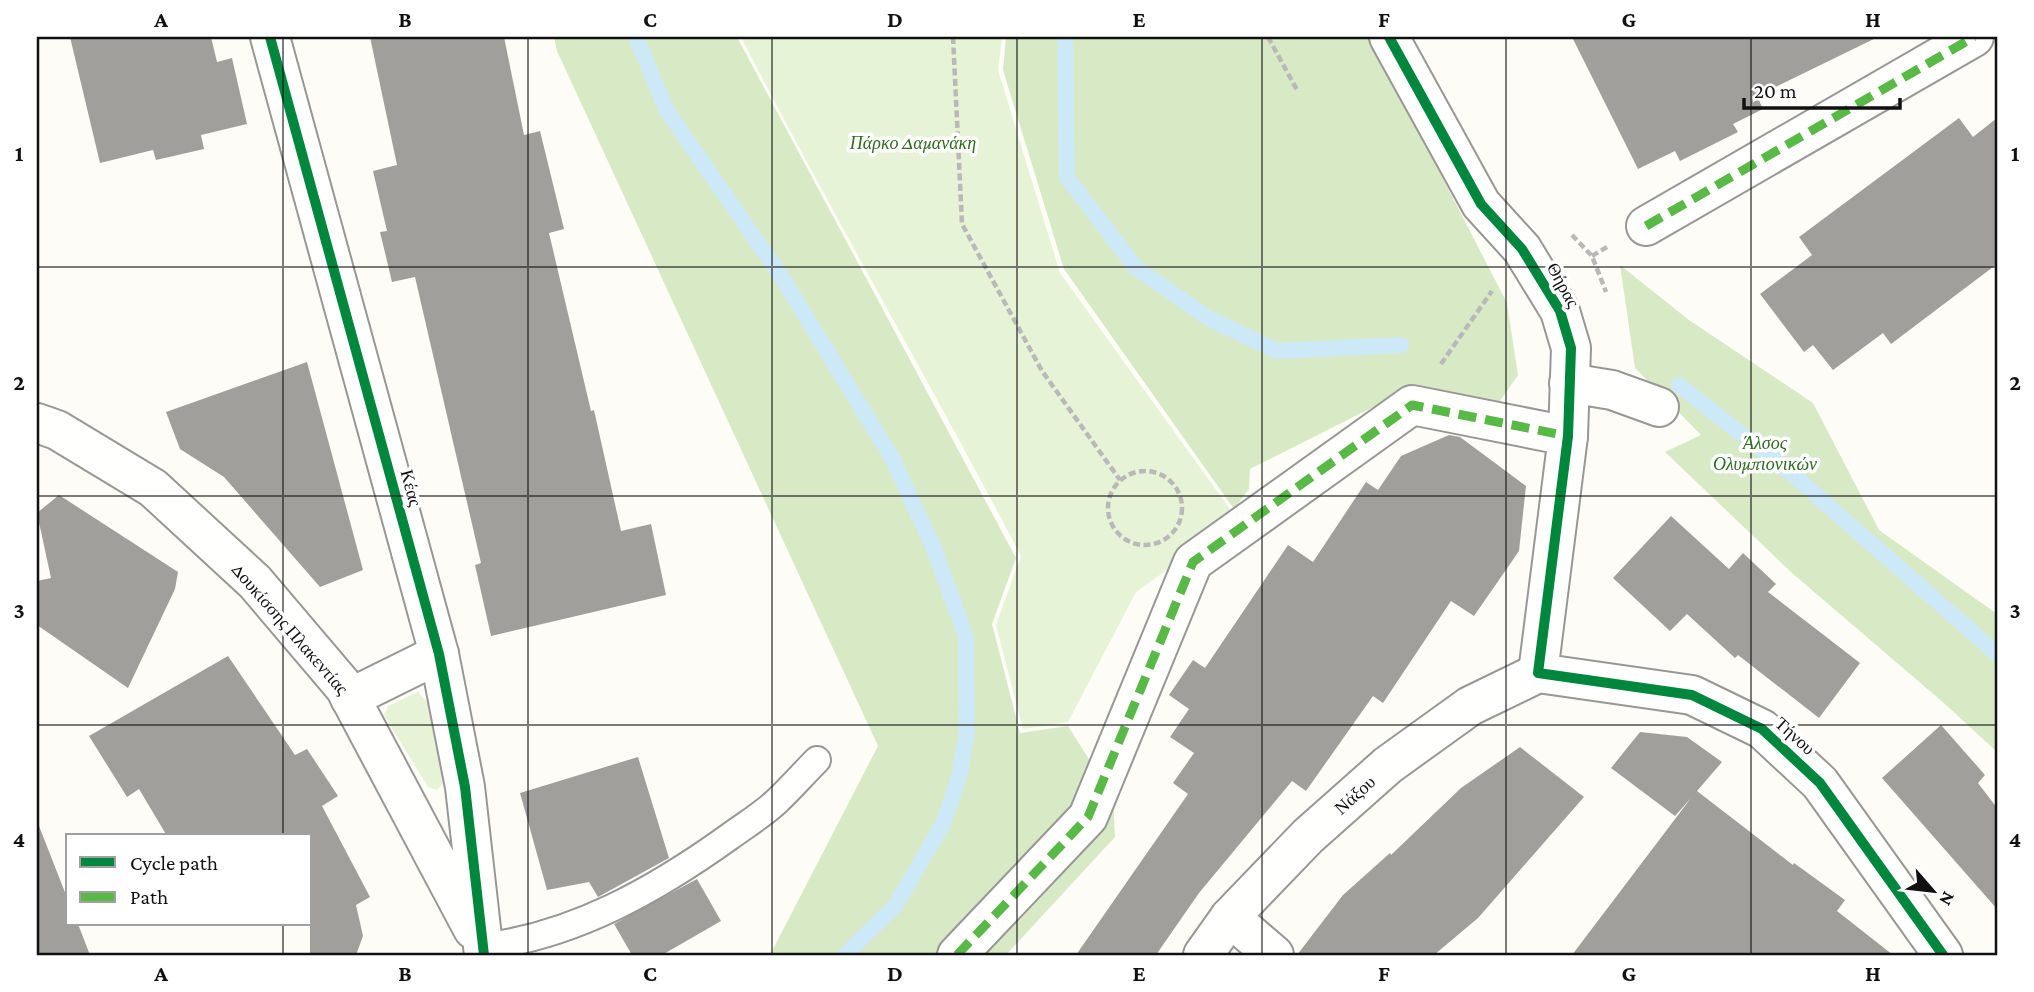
<svg xmlns="http://www.w3.org/2000/svg" width="2034" height="992" font-family="'Crimson Pro',serif">
<style>
.green{fill:#e7f3d7}
.forest{fill:#d8eac5}
.lines{fill:none;stroke-linecap:round;stroke-linejoin:round}
.stream{stroke:#cde8f7;stroke-width:16}
.building{fill:#a19f9c}
.service-casing{stroke:#979795;stroke-width:30}
.pedestrian-casing{stroke:#979795;stroke-width:42}
.minor-casing{stroke:#979795;stroke-width:42}
.path{stroke:#b9b9b8;stroke-width:4.5;stroke-dasharray:7 3.5;stroke-linecap:butt}
.service{stroke:#fffffe;stroke-width:26}
.pedestrian{stroke:#fffffe;stroke-width:38}
.minor{stroke:#fffffe;stroke-width:38}
.quiet{stroke:#58b947;stroke-width:9;stroke-dasharray:18 9;stroke-linecap:butt}
.cycleway-casing{stroke:#fff;stroke-width:15}
.cycleway{stroke:#00873e;stroke-width:10}
.grid{fill:none;stroke:#111;stroke-width:2;stroke-opacity:0.55}
.labels{text-anchor:middle;stroke-width:7;stroke-linejoin:round;paint-order:stroke}
.park-label{font-size:18px;font-style:italic;fill:#2f6b1f;stroke:#fff}
.street-label{font-size:18px;fill:#111;stroke:#fff}
.neatline{fill:none;stroke:#111;stroke-width:2.5}
.grid-label{font-size:23px;text-anchor:middle;font-weight:bold;fill:#111}
</style>
<rect width="100%" height="100%" fill="#fdfcf7"/>
<g class="green">
<path d="M 741,37 L 1002,37 L 998,70 L 1060,273 L 1232,512 L 1185,557 L 1136,592 L 1068,722 L 1023,729 L 996,625 L 1021,556 C 930,382 831,212 741,37 Z"/>
<polygon points="418,692 428,703 443,783 437,790 428,787 384,715 388,706"/>
</g>
<g class="forest">
<polygon points="554,37 737,37 1016,558 992,624 1020,733 1068,726 1113,797 1115,837 1006,955 767,955 771,953 878,746 557,51"/>
<polygon points="1006,37 1370,37 1507,303 1518,375 1491,414 1395,396 1250,469 1249,489 1234,509 1064,269 1003,70"/>
<polygon points="1620,265 1689,320 1813,403 1879,530 1997,614 1997,752 1945,704 1792,573 1665,452 1701,435 1635,368"/>
</g>
<g class="lines">
<g class="stream">
<polyline points="636,37 667,111 783,279 892,458 933,546 966,637 967,732 959,777 943,824 895,906 845,955"/>
<polyline points="1065,37 1067,177 1135,267 1208,318 1277,351 1401,345"/>
<polyline points="1679,385 1791,473 1997,654"/>
</g>
</g>
<g class="building">
<polygon points="70,37 211,37 217,62 232,58 247,124 201,135 204,149 156,160 153,150 100,163"/>
<polygon points="370,37 504,37 524,135 540,131 564,229 549,233 591,411 594,410 621,531 651,524 666,595 491,636 475,565 481,563 415,277 392,282 380,232 387,231 373,171 397,165"/>
<polygon points="1572,37 1878,37 1757,96 1763,109 1733,124 1738,132 1680,161 1675,151 1638,169"/>
<polygon points="1959,118 1973,137 1997,118 1997,264 1891,344 1883,333 1833,370 1813,345 1804,352 1760,294 1812,255 1799,237"/>
<polygon points="307,362 363,570 320,587 224,477 180,449 166,412"/>
<polygon points="1449,435 1460,437 1526,486 1519,551 1474,616 1451,601 1383,703 1373,696 1306,791 1292,781 1199,893 1156,955 1076,955 1188,794 1173,783 1194,753 1170,737 1189,709 1169,695 1193,660 1205,668 1288,545 1313,562 1366,482 1378,490 1401,456"/>
<polygon points="59,495 178,572 175,589 128,688 37,625 37,581 51,578 37,513"/>
<polygon points="1671,516 1729,569 1743,553 1776,584 1768,592 1860,663 1819,718 1738,655 1735,658 1687,614 1670,631 1613,578"/>
<polygon points="228,656 295,755 307,749 338,796 322,806 370,897 356,905 363,936 356,955 310,955 310,836 167,836 139,789 127,797 89,736"/>
<polygon points="1941,725 1985,775 1978,783 1997,808 1997,909 1882,778"/>
<polygon points="1640,732 1687,737 1722,762 1697,791 1793,865 1794,863 1845,900 1837,911 1893,955 1572,955 1691,798 1675,816 1611,768"/>
<polygon points="1520,747 1584,797 1478,918 1434,955 1297,955 1343,895 1390,853 1391,855 1461,788"/>
<polygon points="638,757 669,858 598,897 589,882 547,890 520,793"/>
<polygon points="39,826 68,900 68,924 78,924 90,955 37,955 37,827"/>
<polygon points="697,879 721,921 662,955 632,955 614,924"/>
</g>
<g class="lines">
<g class="service-casing">
<path id="service" d="M 482,947 C 574,936 655,890 729,837 C 744,826 762,815 776,802 C 790,789 803,774 817,760"/>
</g>
<g class="pedestrian-casing">
<polyline id="pedestrian" points="957,955 1088,817 1193,562 1412,405 1568,436"/>
</g>
<g class="minor-casing">
<g id="minor">
<polyline points="270,37 439,654 465,787 484,955"/>
<polyline points="1389,37 1481,204 1522,249 1560,311 1571,348 1568,436 1538,673"/>
<polyline points="1646,226 1974,37"/>
<polyline points="1569,383 1612,390 1659,407"/>
<polyline points="37,423 57,430 153,488 255,582 345,688 473,929"/>
<polyline points="1538,673 1692,695 1762,729 1820,783 1943,955"/>
<polyline points="350,698 439,654"/>
<polyline points="1230,917 1274,955"/>
<polyline points="1203,955 1230,917 1308,836 1388,765 1470,706 1538,673"/>
</g>
</g>
<g class="path">
<polyline points="953,37 962,224 1042,371 1120,480"/>
<polyline points="1268,37 1297,90"/>
<polyline points="1572,235 1592,256 1606,292"/>
<polyline points="1592,256 1607,247"/>
<polyline points="1441,364 1492,291"/>
<circle cx="1145" cy="508" r="37"/>
</g>
<use href="#service" class="service"/>
<use href="#pedestrian" class="pedestrian"/>
<use href="#minor" class="minor"/>
<g class="quiet">
<polyline points="1646,226 1974,37"/>
<polyline points="957,955 1088,817 1193,562 1412,405 1568,436"/>
</g>
<g class="cycleway-casing">
<g id="cycleway">
<polyline points="270,37 439,654 465,787 484,955"/>
<polyline points="1389,37 1481,204 1522,249 1560,311 1571,348 1568,436 1538,673 1692,695 1762,729 1820,783 1943,955"/>
</g>
</g>
<use href="#cycleway" class="cycleway"/>
</g>
<path class="grid" d="M 283,37 L 283,836M 528,37 L 528,955M 772,37 L 772,955M 1017,37 L 1017,955M 1262,37 L 1262,955M 1506,37 L 1506,955M 1751,37 L 1751,955M 37,267 L 1997,267M 37,496 L 1997,496M 37,725 L 1997,725M 283,924 L 283,955"/>
<g class="labels">
<g class="park-label">
<text x="913" y="149">Πάρκο Δαμανάκη</text>
<text x="1765" y="449">Άλσος<tspan x="1765" dy="21">Ολυμπιονικών</tspan></text>
</g>
<g class="street-label">
<text transform="translate(1563 285) rotate(61)" y="6">Θήρας</text>
<text transform="translate(411 488) rotate(75)" y="6">Κέας</text>
<text transform="translate(290 629) rotate(49)" y="6">Δουκίσσης Πλακεντίας</text>
<text transform="translate(1795 736) rotate(42)" y="6">Τήνου</text>
<text transform="translate(1355 795) rotate(-42)" y="6">Νάξου</text>
</g>
</g>
<rect width="2034" height="992" fill="none" stroke="#ffffff" stroke-width="77"/>
<rect x="66" y="834" width="245" height="91" fill="#ffffff" stroke="#a0a0a0" stroke-width="2"/>
<rect x="80" y="857" width="35" height="10" fill="#00873e" stroke="#a0a0a0" stroke-width="2"/>
<text x="130" y="870" font-size="21" fill="#111111">Cycle path</text>
<rect x="80" y="892" width="35" height="10" fill="#58b947" stroke="#a0a0a0" stroke-width="2"/>
<text x="130" y="904" font-size="21" fill="#111111">Path</text>
<g transform="translate(1933 891) rotate(118)" stroke="#ffffff" stroke-width="5" paint-order="stroke">
<path d="M0-5L12 26L0 18L-12 26Z" fill="#111111"/>
<text y="-10" font-size="19" font-weight="bold" text-anchor="middle" fill="#111111">N</text>
</g>
<path d="M1744 98v10h156v-10" fill="none" stroke="#111111" stroke-width="3.5"/>
<text x="1754" y="98" font-size="21" fill="#111111" stroke="#ffffff" stroke-width="5" paint-order="stroke">20 m</text>
<rect x="38" y="38" width="1958" height="916" class="neatline"/>
<g class="grid-label">
<text x="161" y="27">A</text>
<text x="405" y="27">B</text>
<text x="650" y="27">C</text>
<text x="895" y="27">D</text>
<text x="1139" y="27">E</text>
<text x="1384" y="27">F</text>
<text x="1629" y="27">G</text>
<text x="1873" y="27">H</text>
<text x="19" y="161">1</text>
<text x="2015" y="161">1</text>
<text x="19" y="390">2</text>
<text x="2015" y="390">2</text>
<text x="19" y="618">3</text>
<text x="2015" y="618">3</text>
<text x="19" y="847">4</text>
<text x="2015" y="847">4</text>
<text x="161" y="981">A</text>
<text x="405" y="981">B</text>
<text x="650" y="981">C</text>
<text x="895" y="981">D</text>
<text x="1139" y="981">E</text>
<text x="1384" y="981">F</text>
<text x="1629" y="981">G</text>
<text x="1873" y="981">H</text>
</g>
</svg>
